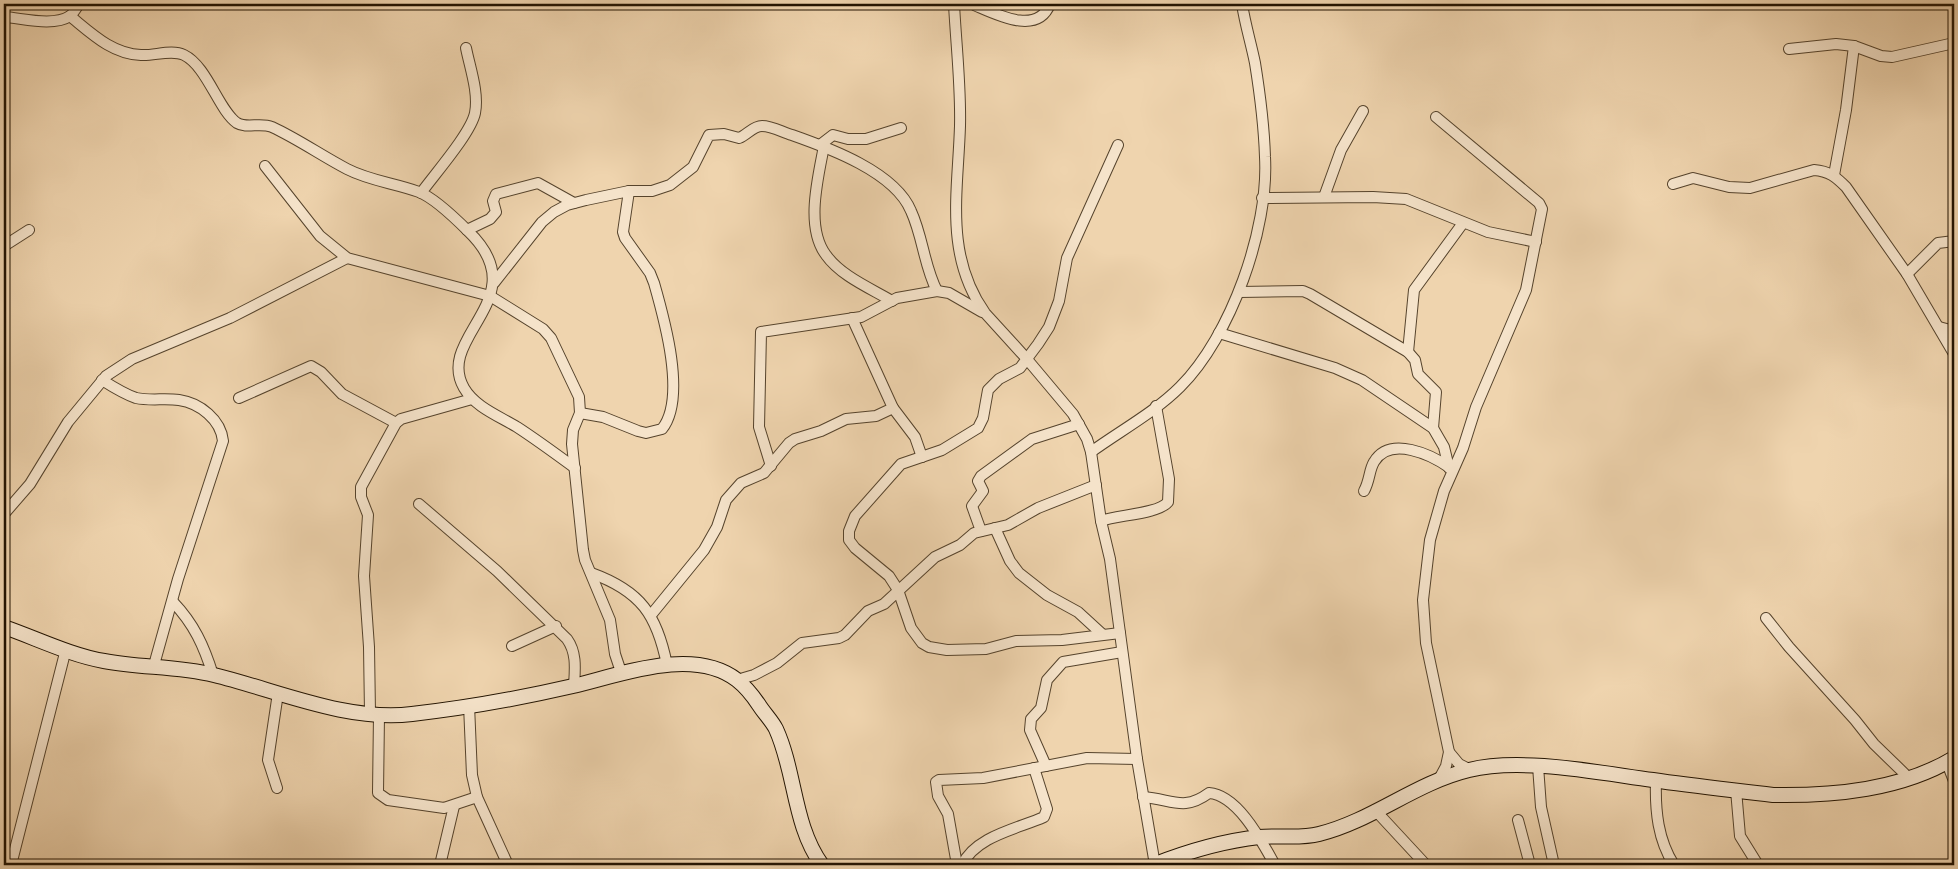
<svg xmlns="http://www.w3.org/2000/svg" width="1958" height="869" font-family="Cardo,serif">
<style>
.lines{fill:none;stroke-linecap:round;stroke-linejoin:round}
.street-casing{stroke:#55432c;stroke-width:12}
.secondary-casing{stroke:#221301;stroke-width:16}
.street{stroke:#f5e3ca;stroke-width:10}
.secondary{stroke:#f5e3ca;stroke-width:14}
</style>
<rect width="100%" height="100%" fill="#efd4ae"/>
<filter id="stains"><feTurbulence type="fractalNoise" baseFrequency=".004" numOctaves="4"/><feColorMatrix values="0 0 0 0 .2 0 0 0 0 .09 0 0 0 0 .02 0 0 0 .5 -.17"/></filter>
<radialGradient id="worn" r=".72"><stop offset=".6" stop-color="#630" stop-opacity="0"/><stop offset="1" stop-color="#630" stop-opacity=".3"/></radialGradient>
<g class="lines">
<g class="street-casing">
<g id="street">
<path d="M 954,4 C 956,44 961,85 960,126 C 958,192 944,255 985,313 L 1026,358 L 1073,414 L 1087,439 L 1091,452 L 1101,521 L 1110,559 L 1137,759 L 1155,865"/>
<path d="M 972,4 C 994,13 1037,37 1050,4"/>
<path d="M 70,16 C 91,33 112,54 141,55 C 154,56 172,49 184,55 C 207,66 219,111 237,123 C 247,129 260,122 272,127 C 298,139 322,156 347,169 C 370,181 395,183 419,192 C 434,198 456,219 468,231 C 538,298 434,336 464,388 C 475,407 499,416 517,427 C 537,440 556,454 575,468"/>
<path d="M 4,17 C 22,18 53,27 70,16 C 73,14 77,7 79,4"/>
<polyline points="1789,49 1836,44 1854,46 1881,56 1892,57 1954,43"/>
<polyline points="1436,117 1539,203 1542,209 1526,290 1476,407 1463,448 1444,491 1430,540 1423,600 1426,643 1449,752 1446,766 1439,779"/>
<polyline points="820,145 833,135 848,139 866,139 901,128"/>
<polyline points="1118,145 1067,258 1059,301 1049,327 1038,344 1020,368 999,379 988,390 983,418 978,428 942,450 901,464 855,516 849,531 849,540 855,548 889,576 898,590 911,628 922,643 929,647 947,650 986,649 1016,641 1062,640 1120,633"/>
<path d="M 824,146 C 818,178 805,227 826,255 C 841,276 870,288 892,301"/>
<polyline points="265,166 320,236 347,258 490,296 543,329 551,338 579,397 580,413 573,430 572,444 583,550 585,560 610,620 615,654 621,672"/>
<polyline points="1834,175 1846,110 1854,46"/>
<path d="M 1673,184 L 1693,178 L 1729,187 L 1750,188 L 1814,170 C 1829,171 1836,177 1846,187 L 1907,274 L 1954,354"/>
<path d="M 421,193 C 434,175 471,133 475,113 C 479,93 470,68 466,48"/>
<polyline points="1324,197 1341,150 1363,111"/>
<polyline points="1262,198 1373,197 1406,199 1488,232 1536,242"/>
<polyline points="467,230 490,219 496,212 493,201 496,194 538,183 574,203"/>
<polyline points="4,246 29,230"/>
<polyline points="1907,274 1938,243 1954,241"/>
<path d="M 494,283 L 542,222 L 554,212 L 567,205 L 586,200 L 629,191 L 652,191 L 670,185 L 693,167 L 709,135 L 724,134 L 739,138 C 747,135 753,126 762,126 C 772,126 782,132 792,135 C 829,148 895,172 911,211 C 923,237 924,266 937,291"/>
<polyline points="1239,292 1303,291 1310,294 1408,352 1415,360 1418,374 1436,392 1433,428"/>
<polyline points="1939,327 1954,331"/>
<polyline points="1219,333 1335,368 1362,380 1433,428 1444,447 1449,468"/>
<polyline points="1408,352 1414,290 1463,223"/>
<path d="M 102,380 C 113,387 124,394 136,398 C 150,401 165,398 179,400 C 200,403 221,420 223,441 L 178,579 L 154,665"/>
<polyline points="239,398 311,366 321,372 342,394 396,423"/>
<polyline points="893,408 915,437 922,457"/>
<path d="M 580,413 L 603,417 L 638,431 L 646,433 L 662,429 C 687,398 664,318 654,283 L 650,273 L 625,238 L 623,232 L 629,191"/>
<path d="M 1091,452 C 1120,431 1155,412 1180,387 C 1231,336 1269,229 1265,157 C 1264,126 1260,94 1255,63 C 1251,43 1245,24 1242,4"/>
<polyline points="771,466 759,427 761,332 861,317 897,298 937,291 949,293 982,312"/>
<path d="M 1364,491 C 1370,480 1369,470 1374,462 C 1390,435 1432,455 1450,468"/>
<path d="M 419,504 L 497,571 L 567,639 C 577,653 575,669 574,686"/>
<polyline points="4,514 30,484 68,422 106,376 132,359 230,318 347,258"/>
<path d="M 1101,521 C 1117,515 1158,514 1168,502 L 1169,479 L 1156,406"/>
<polyline points="995,528 1010,561 1019,573 1047,595 1078,612 1102,634"/>
<polyline points="981,531 972,506 983,491 978,481 981,476 1032,439 1079,424"/>
<path d="M 591,573 C 641,591 657,615 667,665"/>
<path d="M 173,602 C 194,624 204,646 213,675"/>
<polyline points="651,615 704,550 717,527 726,500 741,483 764,473 789,443 795,439 821,431 846,419 876,416 893,408 852,318"/>
<polyline points="1766,618 1789,647 1855,720 1874,744 1909,778"/>
<polyline points="512,646 556,626"/>
<polyline points="737,680 754,675 777,663 802,643 839,638 845,635 868,611 884,604 935,557 960,545 974,533 1008,525 1038,508 1096,485"/>
<polyline points="469,705 472,775 477,797 508,865"/>
<polyline points="370,713 369,647 364,576 368,515 361,497 361,487 396,423 401,419 472,399"/>
<polyline points="379,715 378,793 388,800 444,808 477,797"/>
<polyline points="1449,752 1459,764 1469,769"/>
<polyline points="1947,763 1954,781"/>
<polyline points="1046,766 1030,730 1031,719 1041,708 1047,680 1063,662 1122,652"/>
<polyline points="1538,766 1541,807 1554,865"/>
<path d="M 1656,781 C 1655,811 1658,840 1674,865"/>
<polyline points="277,788 268,760 278,693"/>
<polyline points="1736,790 1740,836 1758,865"/>
<path d="M 1143,797 C 1172,799 1183,812 1209,793 C 1238,795 1262,842 1275,865"/>
<polyline points="1375,810 1426,865"/>
<polyline points="1518,820 1530,865"/>
<polyline points="11,865 66,649"/>
<polyline points="440,865 454,806"/>
<polyline points="957,865 948,814 938,796 936,782 939,780 983,778 1087,758 1137,759"/>
<path d="M 962,865 C 976,836 1017,829 1044,817 L 1047,809 L 1034,768"/>
</g>
</g>
<g class="secondary-casing">
<g id="secondary">
<path d="M 4,627 C 36,638 70,655 104,661 C 140,668 177,666 214,675 C 276,690 347,722 412,714 C 465,708 521,698 573,686 C 620,675 693,646 737,680 C 746,687 753,696 759,705 C 764,713 772,721 776,729 C 796,773 793,825 822,865"/>
<path d="M 1153,865 C 1186,852 1224,841 1259,837 C 1279,835 1300,839 1319,834 C 1372,821 1415,783 1469,770 C 1521,757 1600,773 1653,780 C 1693,786 1733,790 1773,795 C 1834,796 1901,790 1954,758"/>
</g>
</g>
<use href="#street" class="street"/>
<use href="#secondary" class="secondary"/>
</g>
<rect width="1958" height="869" fill="none" stroke="#efd4ae" stroke-width="20"/>
<rect x="5" y="5" width="1948" height="859" fill="none" stroke="#221301" stroke-width="2.5"/>
<rect x="10" y="10" width="1938" height="849" fill="none" stroke="#221301"/>
<rect width="100%" height="100%" filter="url(#stains)"/>
<rect width="100%" height="100%" fill="url(#worn)"/>
</svg>
